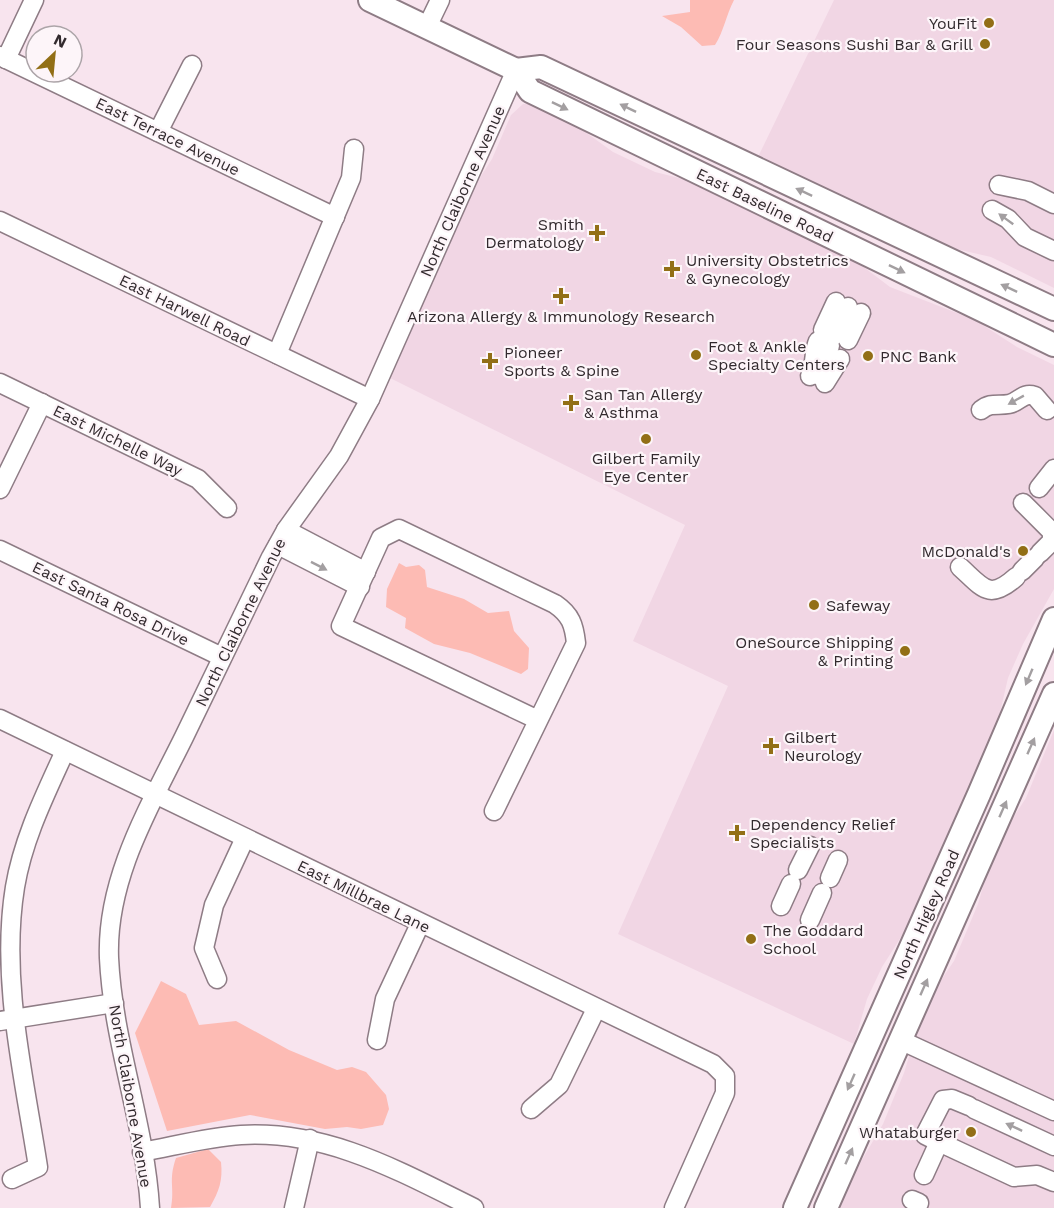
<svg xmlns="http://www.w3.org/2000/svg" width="1054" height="1208" font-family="'Work Sans',sans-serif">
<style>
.built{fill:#f1d6e4}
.green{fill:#fdbbb4}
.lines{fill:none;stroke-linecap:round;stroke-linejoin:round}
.minor-casing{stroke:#8e7c85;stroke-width:21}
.major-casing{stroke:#8e7c85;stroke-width:26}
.minor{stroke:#fff;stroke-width:18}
.major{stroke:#fff;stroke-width:22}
.oneway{fill:#a39fa1}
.poi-dot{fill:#926f16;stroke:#fdf5f9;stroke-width:2}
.labels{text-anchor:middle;stroke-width:4.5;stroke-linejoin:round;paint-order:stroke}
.poi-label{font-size:16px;fill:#322a2e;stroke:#fdf5f9;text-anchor:start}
.street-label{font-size:16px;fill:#322a2e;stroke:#fdf5f9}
</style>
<rect width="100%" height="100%" fill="#f8e4ee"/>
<g class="built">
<polygon points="834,0 1054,0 1054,288 991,257 952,248 758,157"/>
<polygon points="523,104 530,104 577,126 613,152 655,172 691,181 853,259 890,287 975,320 1017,347 1054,365 1054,589 1023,644 1008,678 998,721 903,934 882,967 867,999 854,1044 618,934 728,686 633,641 685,525 388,377 463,204 492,159 511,115"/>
<polygon points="1054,730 1054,1208 838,1208 852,1177 883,1124 904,1073 919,1024 935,989 954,961 978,904 991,859 1005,830 1026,798"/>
</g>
<g class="green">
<path d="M 690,0 L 734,0 C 726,15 724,31 715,45 L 702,46 L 681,27 L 662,16 L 690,12 Z"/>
<polygon points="399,563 406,567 419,565 425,570 427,587 464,599 488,613 509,611 514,631 529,648 528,669 521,674 470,653 434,644 405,628 406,618 386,607 387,589"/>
<polygon points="161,981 186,994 199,1025 236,1021 289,1050 337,1070 352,1067 366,1072 386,1095 389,1109 383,1125 361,1129 347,1127 325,1129 250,1115 167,1131 135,1033"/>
<path d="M 208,1149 L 221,1162 C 223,1181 219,1191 210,1207 L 171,1208 C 175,1187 168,1181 176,1158 Z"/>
</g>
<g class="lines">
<g class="minor-casing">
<g id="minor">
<polyline points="427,27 440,0"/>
<polyline points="0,56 335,217"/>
<polyline points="6,59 34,0"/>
<polyline points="158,132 192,65"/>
<polyline points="999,185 1028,191 1054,204"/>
<polyline points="992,210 1008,219 1025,237 1054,251"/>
<polyline points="0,221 370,399"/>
<polyline points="823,330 836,302"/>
<polyline points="835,335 848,307"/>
<polyline points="848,340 861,313"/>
<polyline points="277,354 351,178 354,149"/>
<polyline points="817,375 830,346"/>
<path d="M 810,376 C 816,364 813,353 818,341"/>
<polyline points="0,383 198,479 227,508"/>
<polyline points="825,383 840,359"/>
<path d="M 981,410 C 991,402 998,406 1009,404 C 1020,402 1022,392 1035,396 L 1047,410"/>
<polyline points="1039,488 1054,469"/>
<polyline points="0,489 42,403"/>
<polyline points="1023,503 1052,532 1052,541 1040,553"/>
<polyline points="286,530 366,572"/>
<polyline points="278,545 360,587"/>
<polyline points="0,550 222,657"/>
<path d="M 960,567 C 983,588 989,601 1016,577"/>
<polyline points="1022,571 1035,558"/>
<polyline points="0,719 713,1064 725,1076 725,1093 674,1208"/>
<path d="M 494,811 L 576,643 C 574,625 571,615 555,604 L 399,529 L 381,538 L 341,626 L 538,720"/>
<polyline points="798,870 810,846"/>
<polyline points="830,878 838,860"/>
<polyline points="781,906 791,884"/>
<polyline points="810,920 822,893"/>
<polyline points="217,979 204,948 214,905 245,838"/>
<polyline points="0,1021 114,1003"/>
<polyline points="377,1040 385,999 420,924"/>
<polyline points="900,1040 1054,1111"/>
<polyline points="531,1109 559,1085 596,1009"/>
<polyline points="974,1109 1054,1146"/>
<polyline points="939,1142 925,1135 943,1100 952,1099 969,1106"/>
<path d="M 142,1152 C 175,1146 208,1137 241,1135 C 327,1130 399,1171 474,1208"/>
<polyline points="924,1175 939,1142 1014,1177 1037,1175 1054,1182"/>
<path d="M 12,1179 L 38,1167 C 24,1076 0,979 15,887 C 23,839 45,795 65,751"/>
<polyline points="912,1200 919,1203"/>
<path d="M 150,1208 C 145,1124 113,1043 109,958 C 106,878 150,806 184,737 C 213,677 242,617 271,557 L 286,530 L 339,456 L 370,399 L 516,70"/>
<polyline points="294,1208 310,1139"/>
</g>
</g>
<g class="major-casing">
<g id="major">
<polyline points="370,0 516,70 530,91 1054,345"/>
<polyline points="516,70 541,67 1054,309"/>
<polyline points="795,1208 979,794 1054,619"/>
<polyline points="826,1208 1054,694"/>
</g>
</g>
<use href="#minor" class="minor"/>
<use href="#major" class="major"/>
</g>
<defs><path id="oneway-solid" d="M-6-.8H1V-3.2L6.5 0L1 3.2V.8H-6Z" transform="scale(1.5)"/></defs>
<g class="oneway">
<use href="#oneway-solid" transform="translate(560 106) rotate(26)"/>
<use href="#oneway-solid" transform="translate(628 108) rotate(-154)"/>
<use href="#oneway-solid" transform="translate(804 192) rotate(-155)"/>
<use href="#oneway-solid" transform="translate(1006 219) rotate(-144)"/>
<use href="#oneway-solid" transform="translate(897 269) rotate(26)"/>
<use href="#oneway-solid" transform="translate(1009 288) rotate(-155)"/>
<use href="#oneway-solid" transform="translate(1016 400) rotate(151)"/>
<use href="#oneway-solid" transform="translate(319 566) rotate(27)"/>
<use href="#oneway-solid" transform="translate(1029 677) rotate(113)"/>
<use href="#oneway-solid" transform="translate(1031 746) rotate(-66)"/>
<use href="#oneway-solid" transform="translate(1003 809) rotate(-66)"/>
<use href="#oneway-solid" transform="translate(924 987) rotate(-66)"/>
<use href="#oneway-solid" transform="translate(851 1082) rotate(114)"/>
<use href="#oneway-solid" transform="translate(1014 1127) rotate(-155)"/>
<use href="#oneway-solid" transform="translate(849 1156) rotate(-66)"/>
</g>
<g class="poi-dot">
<circle cx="989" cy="23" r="6"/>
<circle cx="985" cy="44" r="6"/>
<path d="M594 224h6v6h6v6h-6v6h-6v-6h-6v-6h6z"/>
<path d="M669 260h6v6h6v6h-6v6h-6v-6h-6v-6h6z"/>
<path d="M558 287h6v6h6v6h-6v6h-6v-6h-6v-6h6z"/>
<circle cx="696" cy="355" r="6"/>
<circle cx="868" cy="356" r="6"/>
<path d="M487 352h6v6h6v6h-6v6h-6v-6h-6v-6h6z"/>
<path d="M568 394h6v6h6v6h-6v6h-6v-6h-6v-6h6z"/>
<circle cx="646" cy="439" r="6"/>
<circle cx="1023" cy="551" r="6"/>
<circle cx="814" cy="605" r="6"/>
<circle cx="905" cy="651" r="6"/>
<path d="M768 737h6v6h6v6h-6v6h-6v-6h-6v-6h6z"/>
<path d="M734 824h6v6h6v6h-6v6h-6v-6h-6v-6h6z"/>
<circle cx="751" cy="939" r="6"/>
<circle cx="971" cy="1132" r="6"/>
</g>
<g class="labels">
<g class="poi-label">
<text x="977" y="29" text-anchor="end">YouFit</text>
<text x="973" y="50" text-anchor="end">Four Seasons Sushi Bar &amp; Grill</text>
<text x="584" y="230" text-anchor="end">Smith<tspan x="584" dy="18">Dermatology</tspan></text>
<text x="686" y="266">University Obstetrics<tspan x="686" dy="18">&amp; Gynecology</tspan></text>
<text x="561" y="322" text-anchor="middle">Arizona Allergy &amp; Immunology Research</text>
<text x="708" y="352">Foot &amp; Ankle<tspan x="708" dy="18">Specialty Centers</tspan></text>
<text x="504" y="358">Pioneer<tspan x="504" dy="18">Sports &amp; Spine</tspan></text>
<text x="880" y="362">PNC Bank</text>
<text x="584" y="400">San Tan Allergy<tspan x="584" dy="18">&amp; Asthma</tspan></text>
<text x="646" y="464" text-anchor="middle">Gilbert Family<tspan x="646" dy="18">Eye Center</tspan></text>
<text x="1011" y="557" text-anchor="end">McDonald's</text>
<text x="826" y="611">Safeway</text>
<text x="893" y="648" text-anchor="end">OneSource Shipping<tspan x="893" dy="18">&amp; Printing</tspan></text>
<text x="784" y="743">Gilbert<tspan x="784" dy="18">Neurology</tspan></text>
<text x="750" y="830">Dependency Relief<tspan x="750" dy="18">Specialists</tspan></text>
<text x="763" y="936">The Goddard<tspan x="763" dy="18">School</tspan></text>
<text x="959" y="1138" text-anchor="end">Whataburger</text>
</g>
<g class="street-label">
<text transform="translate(168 136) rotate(26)" y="6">East Terrace Avenue</text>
<text transform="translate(462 191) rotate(-66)" y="6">North Claiborne Avenue</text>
<text transform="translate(765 205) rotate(26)" y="6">East Baseline Road</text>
<text transform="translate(185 310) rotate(26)" y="6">East Harwell Road</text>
<text transform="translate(118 440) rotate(26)" y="6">East Michelle Way</text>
<text transform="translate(111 603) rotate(26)" y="6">East Santa Rosa Drive</text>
<text transform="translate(240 622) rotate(-64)" y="6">North Claiborne Avenue</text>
<text transform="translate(364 896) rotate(26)" y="6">East Millbrae Lane</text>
<text transform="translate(926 914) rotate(-66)" y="6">North Higley Road</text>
<text transform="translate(131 1096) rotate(80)" y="6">North Claiborne Avenue</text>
</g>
</g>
<g transform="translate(54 54) rotate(26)"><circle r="28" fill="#fdf5f9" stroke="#aca4a8" stroke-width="1.5"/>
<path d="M0-4.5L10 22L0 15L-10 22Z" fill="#926f16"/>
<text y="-9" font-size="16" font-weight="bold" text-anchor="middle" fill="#322a2e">N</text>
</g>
</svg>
